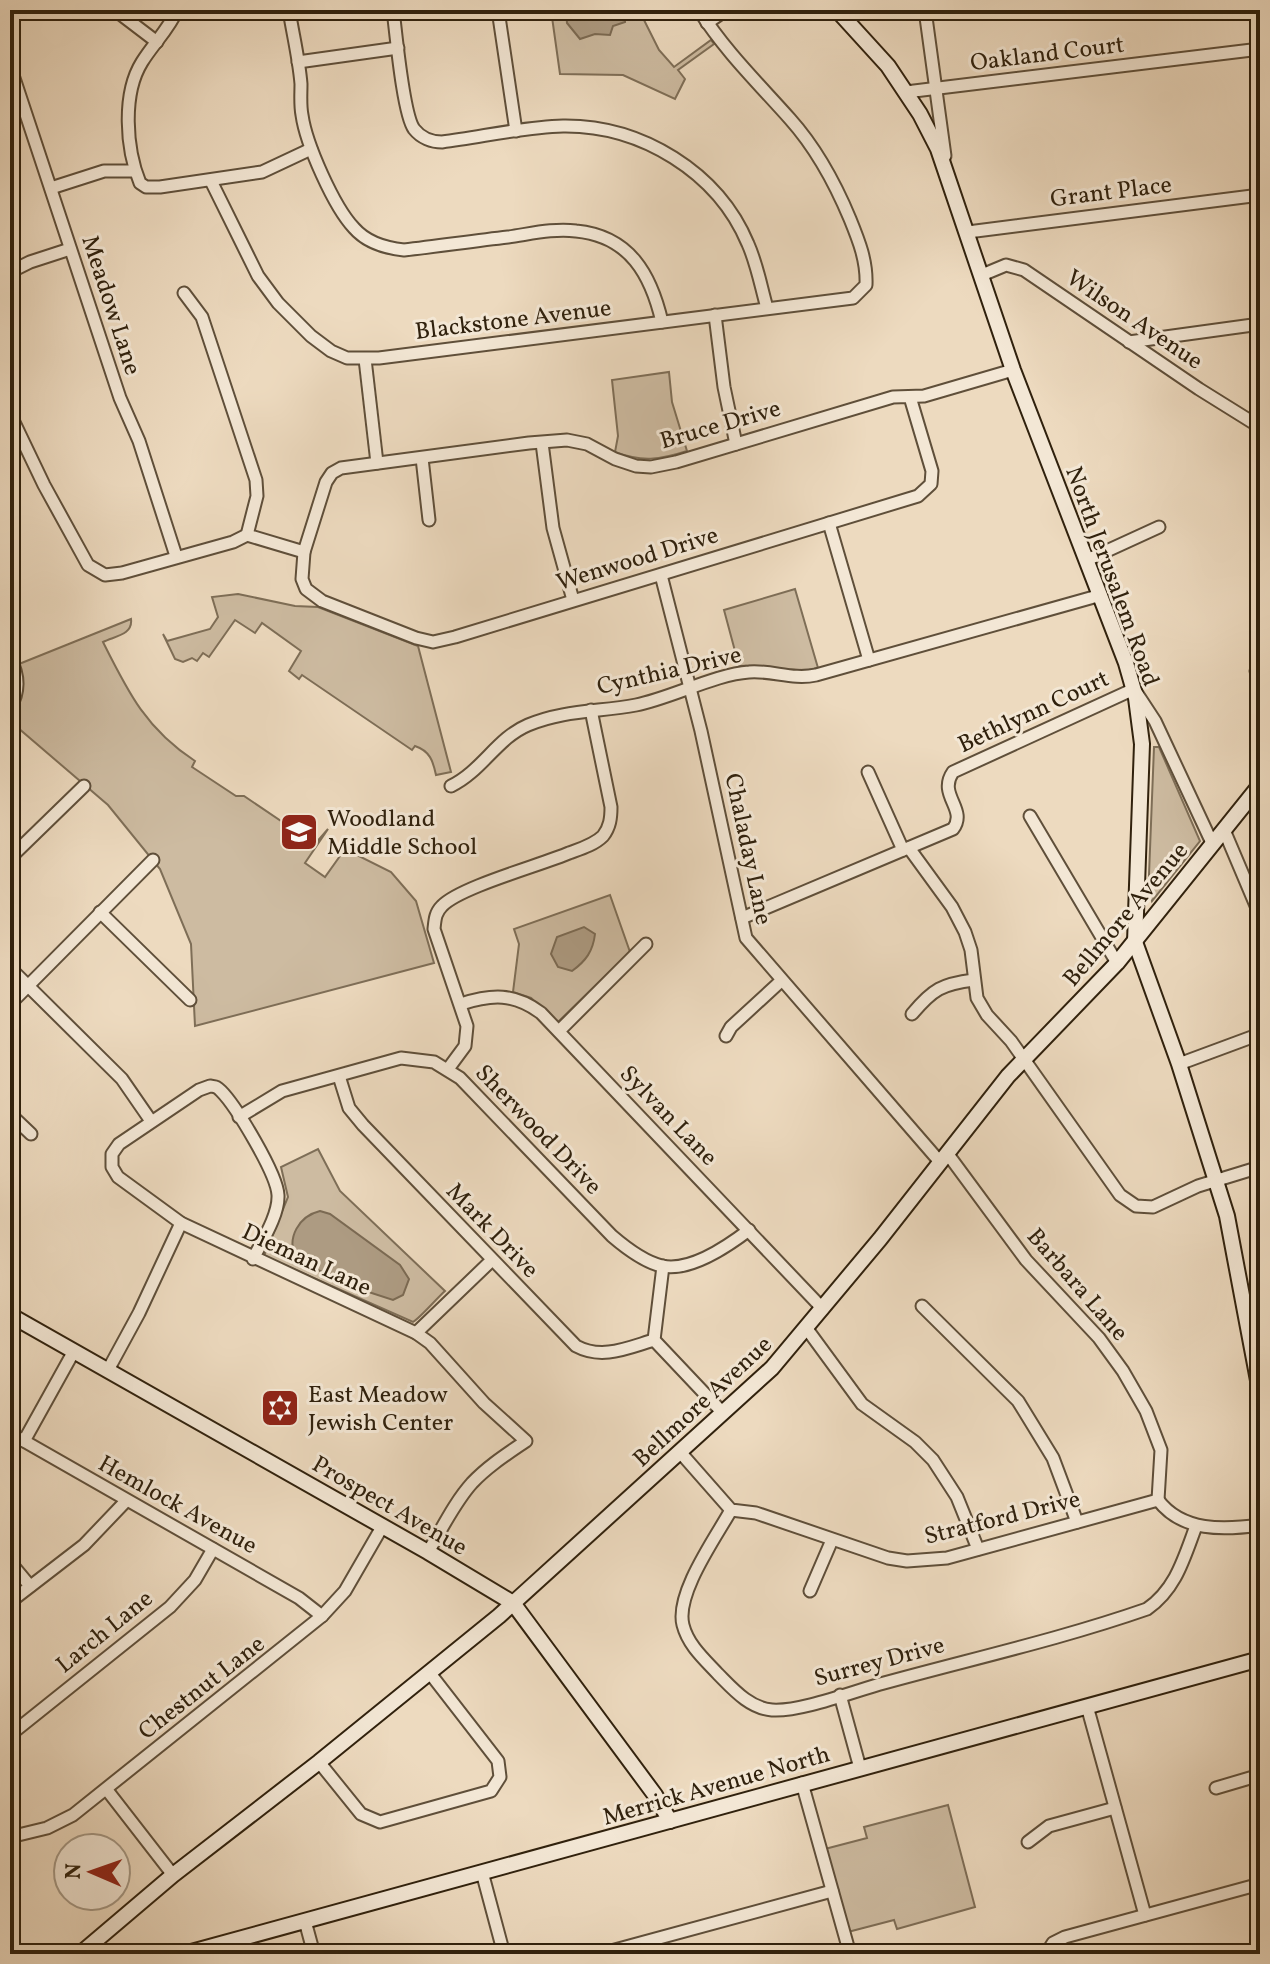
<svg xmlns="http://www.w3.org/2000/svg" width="1270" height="1964" font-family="Vollkorn,serif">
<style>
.green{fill:#cdbba1;stroke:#7e6e57;stroke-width:2}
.water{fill:#ad9b82;stroke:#7b6a53;stroke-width:2}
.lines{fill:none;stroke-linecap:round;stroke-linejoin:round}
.street-casing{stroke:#5f4f3a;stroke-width:15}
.secondary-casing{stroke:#30210d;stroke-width:18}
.street{stroke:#f3e7d5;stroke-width:11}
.secondary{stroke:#f3e7d5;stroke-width:14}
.labels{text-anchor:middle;stroke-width:6;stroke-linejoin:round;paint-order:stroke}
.street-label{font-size:24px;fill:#30210d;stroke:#f3e7d5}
.poi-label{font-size:24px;fill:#30210d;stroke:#f3e7d5;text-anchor:start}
</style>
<rect width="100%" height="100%" fill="#eddabf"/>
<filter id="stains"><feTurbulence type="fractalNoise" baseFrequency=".0025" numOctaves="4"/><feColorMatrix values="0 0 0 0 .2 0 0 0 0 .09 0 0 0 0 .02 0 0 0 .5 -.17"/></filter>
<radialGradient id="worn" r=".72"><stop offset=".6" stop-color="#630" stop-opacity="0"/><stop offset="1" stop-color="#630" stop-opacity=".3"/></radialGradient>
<g class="green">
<polygon points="551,10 639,10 659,50 674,67 711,40 714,44 678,70 685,79 675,99 623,75 560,74"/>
<path d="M 669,372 L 672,402 L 687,451 C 660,460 641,462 615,452 L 618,436 L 612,380 Z"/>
<path d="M 795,589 L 818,668 C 791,674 767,664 739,666 L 724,610 Z"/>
<path d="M 238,594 L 295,606 L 318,607 L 418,646 L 451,772 L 436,775 C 433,761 430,751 415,746 L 412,750 L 302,675 L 299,679 L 289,671 L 301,651 L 262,623 L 255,633 L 235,620 L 209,657 L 203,653 L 197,661 L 192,658 L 183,662 L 175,659 L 163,634 L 167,641 L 210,629 L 218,617 L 212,597 Z"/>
<path d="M 131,619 C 133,635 115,636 103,642 C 128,692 146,729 195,761 L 192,767 L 236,796 L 244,796 L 315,844 L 328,829 L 305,863 L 325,877 L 345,849 L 391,872 L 416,901 L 434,963 L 195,1026 L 191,944 L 160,869 L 108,805 L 10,721 L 14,666 Z"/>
<polygon points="1154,747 1159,747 1200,841 1152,901 1151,897 1148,900"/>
<polygon points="610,895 630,952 558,1022 531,998 513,992 519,944 514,929"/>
<path d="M 318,1149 L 340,1191 L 445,1291 C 437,1298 420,1318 413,1322 L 264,1256 L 288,1197 L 281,1167 Z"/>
<polygon points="948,1805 975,1907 897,1929 894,1920 844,1933 821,1850 867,1838 864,1827"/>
</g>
<g class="water">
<polygon points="566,10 621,10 625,15 625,22 613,26 610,35 595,34 580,39 567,23"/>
<path d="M 584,927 L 595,934 C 593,951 586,961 572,971 L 558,967 L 551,954 L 557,937 Z"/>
<path d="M 320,1211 L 330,1214 L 400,1265 L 409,1279 L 403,1295 L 393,1300 L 344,1284 L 296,1258 C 286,1238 299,1216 320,1211 Z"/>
</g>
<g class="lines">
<g class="street-casing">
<g id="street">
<polyline points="115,10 157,42"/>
<path d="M 177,10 C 169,29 153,44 142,62 C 122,94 126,149 140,183 L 146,187 L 160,187 L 262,172 L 311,149"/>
<path d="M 289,10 C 293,35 299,59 301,84 C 301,95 300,105 302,115 C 306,144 334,207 354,228 C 367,243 385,248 404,250 C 439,246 473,241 508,237 C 530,234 554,228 576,231 C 630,236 651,275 662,322"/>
<path d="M 393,10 C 396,33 403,114 414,129 C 421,138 432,142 442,142 C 482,137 523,127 563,126 C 641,125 718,172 748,244 C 757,264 761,287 767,308"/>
<polyline points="498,10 516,131"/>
<polyline points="925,10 945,156"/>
<polyline points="707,23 726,10"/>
<polyline points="298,62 398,48"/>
<polyline points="10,66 120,398 139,441 176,556"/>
<polyline points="906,92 1260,49"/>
<path d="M 211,181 L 258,276 L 278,303 L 311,336 L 331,351 L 347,358 L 379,358 L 853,298 L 866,285 C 867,261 859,241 850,219 C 835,183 816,148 790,119 C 758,83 725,51 699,10"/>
<polyline points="51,188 104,171 135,171"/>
<polyline points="968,232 1260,195"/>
<polyline points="10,272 30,262 70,249"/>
<polyline points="982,275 1006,265 1024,270 1199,389 1260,427"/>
<polyline points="184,293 202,317 256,480 257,496 247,535"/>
<polyline points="715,315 724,387 736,444"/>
<polyline points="1129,342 1260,324"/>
<polyline points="365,359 377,463"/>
<polyline points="910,397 932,471 931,484 918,496 455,637 433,642 416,638 322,601 306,589 302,579 304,552 326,482 332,473 341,468 529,443 567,440 587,444 615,459 636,466 651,467 676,462 893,397 924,396 1013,370"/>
<polyline points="10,414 44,485 88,565 105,575 122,573 233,542 247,535 304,552"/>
<polyline points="542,443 553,528 573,600"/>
<polyline points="422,458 429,520"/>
<polyline points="829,523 869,660"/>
<polyline points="1087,560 1159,527"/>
<polyline points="661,575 701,731 746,938 940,1162"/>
<path d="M 10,658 C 19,675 20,691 10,708"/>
<polyline points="1256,671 1260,675"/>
<polyline points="868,772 903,850"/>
<path d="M 451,786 C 482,771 497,738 528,725 C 563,710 599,712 636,705 C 671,698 716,674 749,672 C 772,670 792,680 816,675 L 1101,595"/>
<polyline points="1030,816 1117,963"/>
<polyline points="1224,830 1260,915"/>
<polyline points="909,848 952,907 965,932 971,950 977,998 987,1015 1011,1041 1120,1195 1136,1206 1153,1207 1198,1186 1260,1167"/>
<polyline points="10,858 84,786"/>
<polyline points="100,912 190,1000"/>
<path d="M 742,918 L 953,829 C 968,809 937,795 953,772 L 1134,689 L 1155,721 L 1213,845"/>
<polyline points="10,968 122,1079 151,1121"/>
<polyline points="10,1004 153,860"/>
<path d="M 461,1004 C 492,994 514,993 541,1013 L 823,1309"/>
<path d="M 912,1014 C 933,989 942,984 974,980"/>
<polyline points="559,1031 646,944"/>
<polyline points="726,1036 731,1027 781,981"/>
<polyline points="1179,1064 1260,1034"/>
<path d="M 448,1069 L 465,1046 L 467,1026 L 434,929 C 435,920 435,913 442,906 C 460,887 541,865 569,853 C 580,849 594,845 603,836 C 610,827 611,818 611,807 L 591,710"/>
<path d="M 339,1076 L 349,1108 L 363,1125 L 576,1346 C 602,1360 627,1348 654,1340"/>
<polyline points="10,1114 31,1134"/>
<path d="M 239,1117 L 282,1091 L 401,1058 L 434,1062 L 460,1078 L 612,1236 C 626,1248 644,1262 662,1266 C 690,1272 728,1246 749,1230"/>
<polyline points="947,1153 1026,1260 1099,1338 1123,1371 1146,1411 1161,1450 1158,1500"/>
<path d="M 253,1259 C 262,1241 279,1215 278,1195 C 277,1174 236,1106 221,1091 C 216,1086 216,1087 210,1086 L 199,1090 L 119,1144 L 112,1154 L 112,1167 L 118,1177 L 181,1223 L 416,1333 L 430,1343 L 484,1403 L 526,1441 C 507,1454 488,1466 472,1483 C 454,1503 442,1529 428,1552"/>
<polyline points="663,1266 654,1340 723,1413"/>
<polyline points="922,1306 1018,1401 1053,1458 1077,1522"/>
<polyline points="807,1329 862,1404 915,1442 933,1460 957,1497 978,1549"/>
<polyline points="416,1333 492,1260"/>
<polyline points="108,1370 139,1313 181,1223"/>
<polyline points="10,1433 299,1598 322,1616"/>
<polyline points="24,1441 74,1351"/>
<polyline points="680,1452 731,1510 756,1513 888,1558 907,1561 947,1558 1158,1500"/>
<path d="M 1158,1500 C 1182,1532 1224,1530 1260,1525"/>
<path d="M 731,1510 C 716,1537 675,1594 683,1625 C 688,1645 704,1659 718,1674 C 733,1689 749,1708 772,1710 C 801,1712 854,1691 884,1683 C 971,1659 1061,1639 1147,1609 C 1176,1589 1184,1558 1196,1526"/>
<polyline points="10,1562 30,1586"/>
<polyline points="810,1591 832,1540"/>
<polyline points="10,1602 84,1545 126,1501"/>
<polyline points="840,1695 860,1768"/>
<polyline points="1087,1706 1145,1915"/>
<polyline points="10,1735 170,1607 195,1580 213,1549"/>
<polyline points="319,1762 361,1814 380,1822 491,1791 500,1777 498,1761 429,1672"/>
<polyline points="802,1783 850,1954"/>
<polyline points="1216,1788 1260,1775"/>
<polyline points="107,1790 173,1875"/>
<polyline points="10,1837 47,1828 73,1815 322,1616 345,1591 382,1527"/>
<polyline points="1028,1842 1049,1826 1115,1808"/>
<polyline points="482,1872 504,1954"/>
<polyline points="305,1921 314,1954"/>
<polyline points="600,1954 832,1891"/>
<polyline points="1046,1954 1053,1943 1065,1937 1260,1884"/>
</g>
</g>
<g class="secondary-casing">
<g id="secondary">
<polyline points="837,10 888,66 920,114 938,149 1013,370 1126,663 1136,698 1142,744 1135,942 1179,1064 1227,1216 1260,1391"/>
<polyline points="10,1315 428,1552 513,1603 655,1795 670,1821"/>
<polyline points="80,1954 173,1875 319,1762 499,1616 772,1368 880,1239 1008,1076 1117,963 1260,785"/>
<polyline points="184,1954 1260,1659"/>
</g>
</g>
<use href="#street" class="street"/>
<use href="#secondary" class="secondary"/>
</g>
<defs>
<g id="school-square" transform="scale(2)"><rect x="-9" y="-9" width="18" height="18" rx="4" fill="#8f2418" stroke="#f3e7d5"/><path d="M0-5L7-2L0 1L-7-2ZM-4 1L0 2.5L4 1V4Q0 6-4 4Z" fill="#fff"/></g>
<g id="synagogue-square" transform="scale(2)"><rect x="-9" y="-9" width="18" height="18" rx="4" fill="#8f2418" stroke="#f3e7d5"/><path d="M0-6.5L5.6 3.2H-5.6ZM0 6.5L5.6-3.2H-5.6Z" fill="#fff"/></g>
</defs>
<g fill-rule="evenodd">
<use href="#school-square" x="299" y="832"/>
<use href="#synagogue-square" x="280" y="1408"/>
</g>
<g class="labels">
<g class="street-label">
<text transform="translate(1047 53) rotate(-7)" y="8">Oakland Court</text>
<text transform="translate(1111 191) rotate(-7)" y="8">Grant Place</text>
<text transform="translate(112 305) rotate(72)" y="8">Meadow Lane</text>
<text transform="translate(513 319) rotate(-7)" y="8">Blackstone Avenue</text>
<text transform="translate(1135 319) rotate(34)" y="8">Wilson Avenue</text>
<text transform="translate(720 424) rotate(-16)" y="8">Bruce Drive</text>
<text transform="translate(637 558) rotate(-17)" y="8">Wenwood Drive</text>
<text transform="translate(1113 576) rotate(70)" y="8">North Jerusalem Road</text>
<text transform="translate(669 670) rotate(-13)" y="8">Cynthia Drive</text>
<text transform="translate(1033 711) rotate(-25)" y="8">Bethlynn Court</text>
<text transform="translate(749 849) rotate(78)" y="8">Chaladay Lane</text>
<text transform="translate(1125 914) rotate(-50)" y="8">Bellmore Avenue</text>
<text transform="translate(669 1115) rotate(46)" y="8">Sylvan Lane</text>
<text transform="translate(539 1129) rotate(46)" y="8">Sherwood Drive</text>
<text transform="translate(493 1230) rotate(46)" y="8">Mark Drive</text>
<text transform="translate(307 1259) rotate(25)" y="8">Dieman Lane</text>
<text transform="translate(1078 1284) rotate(49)" y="8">Barbara Lane</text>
<text transform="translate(702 1401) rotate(-43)" y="8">Bellmore Avenue</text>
<text transform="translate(178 1504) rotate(29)" y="8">Hemlock Avenue</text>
<text transform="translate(390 1505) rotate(30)" y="8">Prospect Avenue</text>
<text transform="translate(1002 1517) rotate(-14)" y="8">Stratford Drive</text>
<text transform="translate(104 1631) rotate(-39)" y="8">Larch Lane</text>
<text transform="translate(879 1661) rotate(-15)" y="8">Surrey Drive</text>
<text transform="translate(201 1687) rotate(-38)" y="8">Chestnut Lane</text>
<text transform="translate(716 1785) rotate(-16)" y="8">Merrick Avenue North</text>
</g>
<g class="poi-label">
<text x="327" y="826">Woodland<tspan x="327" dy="28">Middle School</tspan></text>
<text x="308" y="1402">East Meadow<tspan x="308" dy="28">Jewish Center</tspan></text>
</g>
</g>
<rect width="1270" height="1964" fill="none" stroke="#eddabf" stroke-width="40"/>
<rect x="12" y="12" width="1246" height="1940" fill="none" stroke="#30210d" stroke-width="4"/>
<rect x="20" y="20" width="1230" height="1924" fill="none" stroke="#30210d" stroke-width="2"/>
<g transform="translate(92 1872) rotate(272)"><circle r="38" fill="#f3e7d5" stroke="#a59885" stroke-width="2"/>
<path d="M0-6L14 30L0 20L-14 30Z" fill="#8f2418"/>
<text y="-12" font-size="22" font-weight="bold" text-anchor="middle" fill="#30210d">N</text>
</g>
<rect width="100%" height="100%" filter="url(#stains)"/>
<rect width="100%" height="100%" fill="url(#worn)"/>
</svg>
